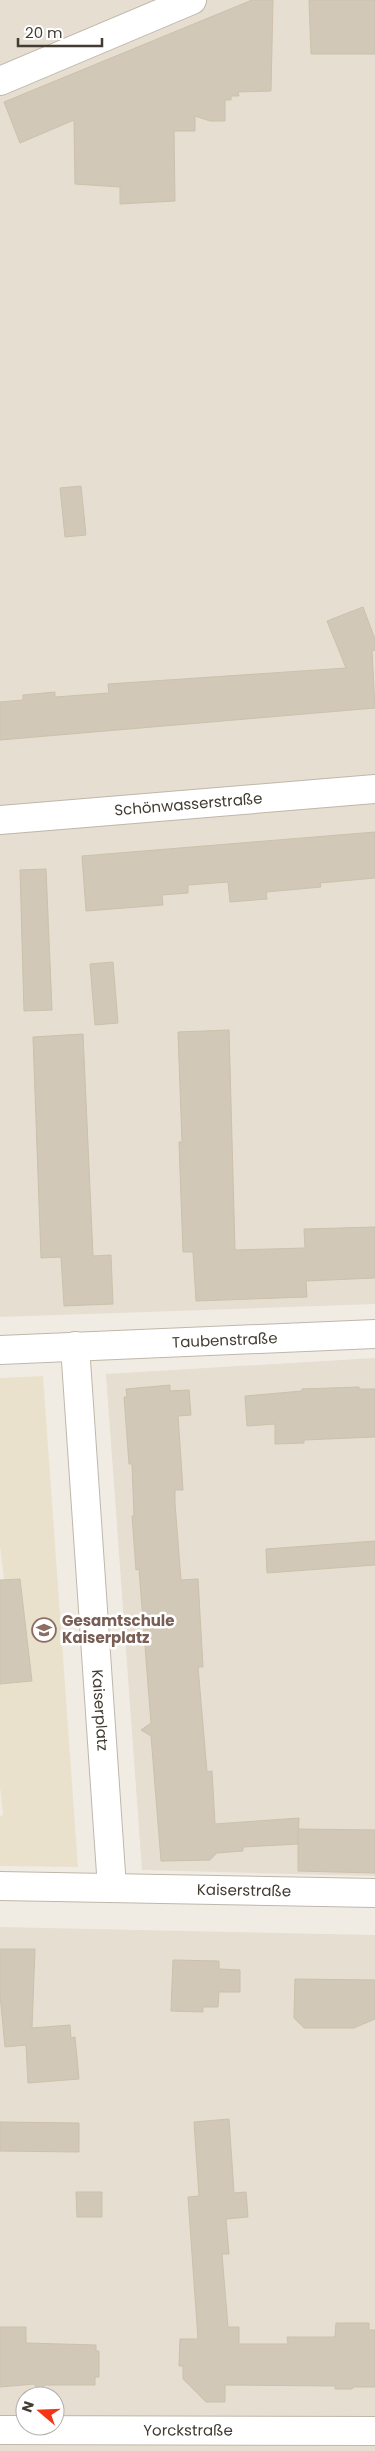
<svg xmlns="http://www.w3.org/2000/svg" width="375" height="2451" font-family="Poppins,sans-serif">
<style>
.residential{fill:#e5ded1;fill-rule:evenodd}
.education{fill:#eae1cc}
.building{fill:#d2c8b8;stroke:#cdc0ac}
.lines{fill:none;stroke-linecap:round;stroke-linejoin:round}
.minor-casing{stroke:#bfb7a9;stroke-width:30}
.minor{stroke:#fff;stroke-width:28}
.labels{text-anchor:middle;stroke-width:5;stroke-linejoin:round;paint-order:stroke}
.street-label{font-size:15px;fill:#423c33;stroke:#fff}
.education-label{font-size:15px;font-weight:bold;fill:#785e54;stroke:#fff;text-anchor:start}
</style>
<rect width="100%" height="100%" fill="#f1ece3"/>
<g class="residential">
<polygon points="0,0 375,0 375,1304 0,1317"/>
<polygon points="375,1358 375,1876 142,1870 106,1374"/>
<path d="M 0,1927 L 375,1935 L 375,2451 L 0,2451 ZM 25,2396 L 55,2396 L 55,2426 L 25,2426 Z"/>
</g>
<polygon class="education" points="43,1376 78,1867 0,1866 0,1816 3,1815 0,1787 0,1684 32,1680 20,1579 4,1580 0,1546 0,1378"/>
<g class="building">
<polygon points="252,0 273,0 271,91 238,92 239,96 231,96 231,100 225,100 225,121 210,121 195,116 195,131 174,131 175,201 120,204 120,187 75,184 74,120 20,143 4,102"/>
<polygon points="309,0 375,0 375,54 311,54"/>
<polygon points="81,486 86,535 65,537 60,488"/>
<polygon points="363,607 375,639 375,650 372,651 375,708 0,740 0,702 23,700 23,695 55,692 55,697 109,693 108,684 346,668 327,621"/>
<polygon points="375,832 375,878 320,883 321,887 266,892 267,899 230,902 228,882 188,885 188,893 162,895 163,905 86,911 82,856"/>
<polygon points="46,869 52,1010 24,1011 20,870"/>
<polygon points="113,962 118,1023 95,1025 90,964"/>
<polygon points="229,1030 235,1250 305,1248 304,1229 375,1227 375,1278 306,1281 307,1297 196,1301 193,1252 183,1252 179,1142 182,1142 178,1032"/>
<polygon points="83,1034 93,1256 111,1255 113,1304 64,1306 61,1257 41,1258 33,1037"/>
<polygon points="170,1385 170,1391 189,1390 191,1415 178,1416 183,1490 175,1490 175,1503 181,1580 198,1579 203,1667 198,1667 207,1772 212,1771 215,1824 299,1818 298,1844 243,1847 243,1851 217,1853 210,1860 161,1861 151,1736 141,1730 151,1723 139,1569 136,1570 132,1516 134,1516 132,1464 129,1464 124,1397 127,1397 126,1389"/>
<polygon points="359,1387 359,1389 375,1389 375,1437 304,1440 304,1443 275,1444 275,1424 247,1426 245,1396 302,1391 302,1389"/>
<polygon points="375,1541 375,1565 267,1573 266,1549"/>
<polygon points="20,1579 32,1681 0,1684 0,1580"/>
<polygon points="298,1829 375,1830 375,1873 298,1871"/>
<polygon points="0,1949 35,1949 32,2028 70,2025 71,2038 75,2037 79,2079 28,2083 26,2045 5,2047 0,1995"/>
<polygon points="173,1960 219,1961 219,1969 240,1970 240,1992 219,1992 218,2007 203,2007 203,2012 171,2011"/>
<polygon points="295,1979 375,1980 375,2019 354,2028 304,2028 294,2018"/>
<polygon points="229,2119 234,2193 246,2192 248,2217 226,2219 229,2254 222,2254 228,2327 239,2327 239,2344 288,2344 287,2337 335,2337 336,2323 369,2323 369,2330 375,2330 375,2387 354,2387 352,2389 335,2389 335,2386 225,2385 225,2402 206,2402 183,2379 183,2366 179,2366 180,2339 198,2339 188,2197 199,2196 194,2122"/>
<polygon points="0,2122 79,2123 79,2152 0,2151"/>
<polygon points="76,2192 102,2192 102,2217 77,2217"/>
<polygon points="0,2327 26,2327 26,2343 96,2345 96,2351 99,2351 99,2377 95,2377 95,2385 45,2385 39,2392 34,2384 0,2387"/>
</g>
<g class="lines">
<g class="minor-casing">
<g id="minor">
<polyline points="0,81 192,0"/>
<path id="s1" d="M 0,820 L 375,789"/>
<path id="s2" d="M 75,1346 L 112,1888"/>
<path id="s3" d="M 0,1350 L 375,1334"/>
<path id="s4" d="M 0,1886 L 375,1893"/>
<path id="s5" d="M 0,2430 L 375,2431"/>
</g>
</g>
<use href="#minor" class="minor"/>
</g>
<defs>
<g id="school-ring" transform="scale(1.25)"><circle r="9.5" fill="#fff" stroke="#8d6e63" stroke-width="1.5"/><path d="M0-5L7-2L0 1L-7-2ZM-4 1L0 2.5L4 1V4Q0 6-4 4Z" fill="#8d6e63"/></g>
</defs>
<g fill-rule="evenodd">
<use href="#school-ring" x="44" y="1630"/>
</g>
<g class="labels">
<g class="street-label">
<text dy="5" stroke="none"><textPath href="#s1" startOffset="189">Schönwasserstraße</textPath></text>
<text dy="5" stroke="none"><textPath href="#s3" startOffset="225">Taubenstraße</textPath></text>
<text dy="5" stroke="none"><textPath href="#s2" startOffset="365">Kaiserplatz</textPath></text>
<text dy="5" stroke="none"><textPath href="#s4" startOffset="244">Kaiserstraße</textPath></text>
<text dy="5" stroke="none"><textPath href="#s5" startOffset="188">Yorckstraße</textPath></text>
</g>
<g class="education-label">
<text x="62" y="1626">Gesamtschule<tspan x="62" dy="17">Kaiserplatz</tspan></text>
</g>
</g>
<g transform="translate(40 2411) rotate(289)"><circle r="24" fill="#ffffff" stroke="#b3b1ad"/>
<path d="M0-4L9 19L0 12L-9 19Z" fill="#f63314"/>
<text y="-8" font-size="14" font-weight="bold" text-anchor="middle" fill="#423c33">N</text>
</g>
<path d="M18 38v8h84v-8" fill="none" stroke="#423c33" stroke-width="2.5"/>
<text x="25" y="38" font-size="15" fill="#423c33" stroke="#ffffff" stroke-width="4" paint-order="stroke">20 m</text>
</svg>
